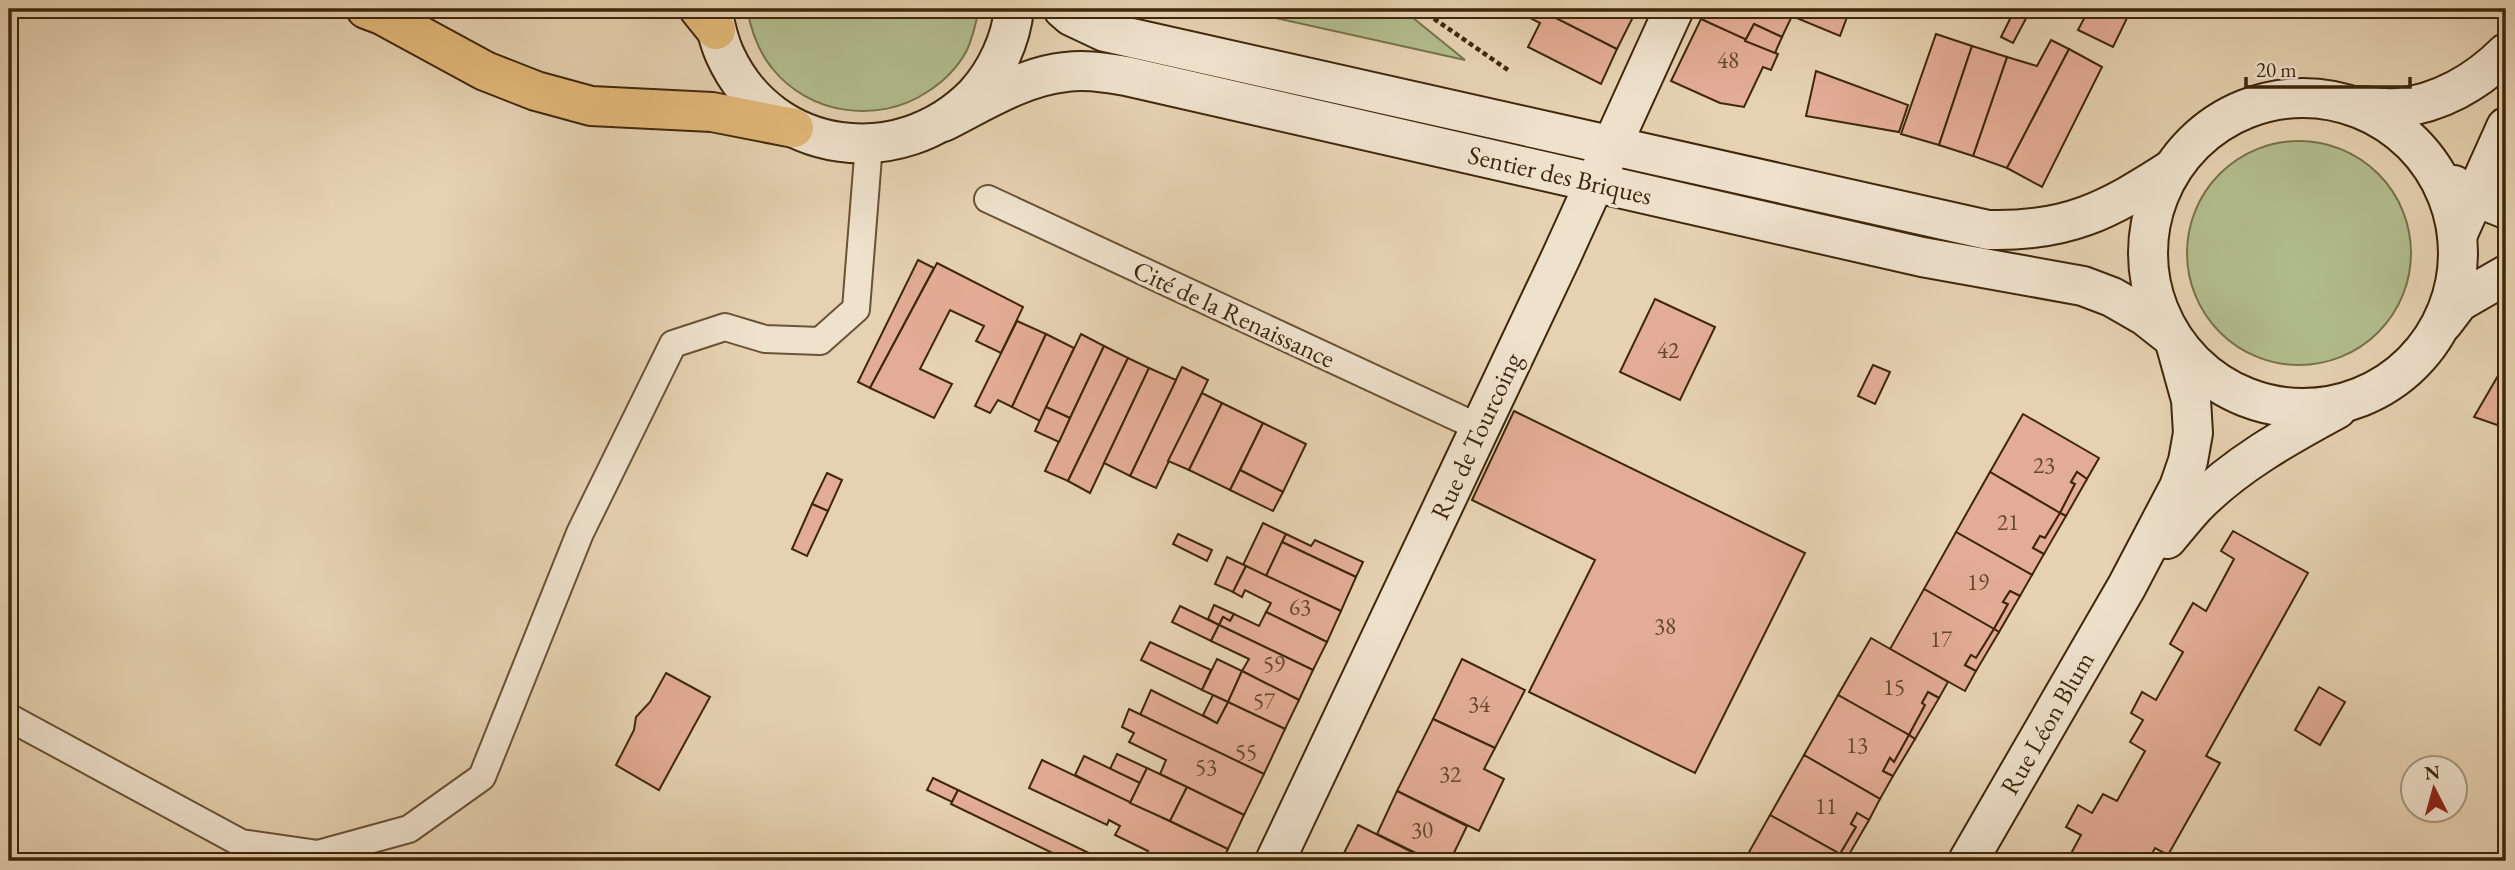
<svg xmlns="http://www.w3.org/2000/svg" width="2515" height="870" font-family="'EB Garamond',serif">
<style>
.green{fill:#b2bd8e;stroke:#78724c;stroke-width:2}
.building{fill:#e3ac96;stroke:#3f270b;stroke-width:2}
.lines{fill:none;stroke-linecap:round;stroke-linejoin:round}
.lane-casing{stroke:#695235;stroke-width:30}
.secondary-casing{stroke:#3f270b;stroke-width:42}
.highway-casing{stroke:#3f270b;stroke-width:42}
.path{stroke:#3f270b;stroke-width:4.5;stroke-dasharray:5 3.5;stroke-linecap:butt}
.lane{stroke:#efe2cd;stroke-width:26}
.secondary{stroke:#efe2cd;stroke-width:38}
.highway{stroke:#e3b979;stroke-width:38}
.labels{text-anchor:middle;stroke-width:7;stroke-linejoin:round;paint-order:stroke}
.number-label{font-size:23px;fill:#68482e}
.street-label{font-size:26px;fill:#3f270b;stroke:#efe2cd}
</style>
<rect width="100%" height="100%" fill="#e6d2b2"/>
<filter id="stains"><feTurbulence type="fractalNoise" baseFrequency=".00286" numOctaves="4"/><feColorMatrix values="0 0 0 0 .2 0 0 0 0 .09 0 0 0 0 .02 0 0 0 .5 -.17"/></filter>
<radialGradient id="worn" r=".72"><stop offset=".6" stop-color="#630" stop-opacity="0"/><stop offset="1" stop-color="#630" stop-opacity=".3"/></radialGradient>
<g class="green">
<path d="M 747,9 L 979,9 C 976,23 973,37 967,50 C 958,67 943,82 927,92 C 878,125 808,114 772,68 C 758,51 751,30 747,9 Z"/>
<polygon points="1238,9 1402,9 1465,60 1262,15"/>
<circle cx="2299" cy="253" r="112"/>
</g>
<g class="building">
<polygon points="1512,9 1539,9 1617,49 1601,84 1528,47 1540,23"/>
<polygon points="1548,9 1614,9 1633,17 1617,49 1546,13"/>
<polygon points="1706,9 1825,9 1847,17 1840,36 1792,16 1782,37 1754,24 1745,41 1701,19"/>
<polygon points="2015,9 2031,9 2013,43 2001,37"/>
<polygon points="2089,9 2120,9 2129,14 2113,47 2078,30"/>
<polygon points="1701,19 1778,54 1771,70 1763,67 1744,107 1720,103 1671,81"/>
<polygon points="1754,24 1782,37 1775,53 1745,41"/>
<polygon points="1936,34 1972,46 1939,145 1901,134"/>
<polygon points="2051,40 2069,49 2007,168 1973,156 2007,57 2037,66"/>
<polygon points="1972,46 2007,57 1973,156 1939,145"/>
<polygon points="2069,49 2102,67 2042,187 2007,168"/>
<polygon points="1816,71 1908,105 1899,132 1806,116"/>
<polygon points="918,260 934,268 870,388 858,382"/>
<polygon points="937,263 1023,307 1001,353 976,341 984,326 950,310 920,369 952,384 934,418 870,388"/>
<polygon points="1655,299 1715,327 1680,400 1620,372"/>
<polygon points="1017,321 1046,334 1012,407 998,400 990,413 975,406"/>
<polygon points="1046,334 1074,348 1040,421 1012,407"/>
<polygon points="1081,334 1104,346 1070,418 1046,407"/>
<polygon points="1104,346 1128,358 1068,481 1045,471"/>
<polygon points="1128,358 1149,368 1090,493 1068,481"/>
<polygon points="2506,362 2506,428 2474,417"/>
<polygon points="1873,365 1890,372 1875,404 1858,396"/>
<polygon points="1182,367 1208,380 1156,488 1130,476"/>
<polygon points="1149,368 1176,380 1130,476 1104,463"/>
<polygon points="1202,393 1222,403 1189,470 1168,461"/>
<polygon points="1222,403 1263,423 1230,490 1189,470"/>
<polygon points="1046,407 1070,418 1059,442 1035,431"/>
<polygon points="1514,411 1805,553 1695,773 1529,692 1595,560 1472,500"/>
<polygon points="2023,414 2099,458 2087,479 2077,472 2071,482 2075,484 2060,513 1990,472"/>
<polygon points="1263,423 1306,444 1283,492 1240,470"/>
<polygon points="1240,470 1283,492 1273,511 1230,490"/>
<polygon points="1990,472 2060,513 2045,538 2040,536 2033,548 2044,554 2032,575 1956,532"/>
<polygon points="2077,472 2087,479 2066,516 2060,513 2075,484 2071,482"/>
<polygon points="827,473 842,480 828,511 812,504"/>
<polygon points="812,504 828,511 807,556 792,549"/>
<polygon points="2060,513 2066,516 2044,554 2033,548 2040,536 2045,538"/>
<polygon points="1263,523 1286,534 1266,576 1243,565"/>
<polygon points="2233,531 2308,573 2206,756 2220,763 2168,855 2155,848 2148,861 2067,861 2081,835 2066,827 2078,805 2092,813 2103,794 2117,801 2145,751 2130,742 2143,720 2131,713 2142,692 2156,700 2183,652 2170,644 2193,603 2206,611 2234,559 2221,551"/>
<polygon points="1956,532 2032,575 2020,596 2010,591 2003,602 2008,604 1994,629 1924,589"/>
<polygon points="1178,534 1212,550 1207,561 1173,544"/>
<polygon points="1286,534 1311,546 1315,540 1363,562 1356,577 1282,542"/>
<polygon points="1282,542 1356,577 1341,611 1266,576"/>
<polygon points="1227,557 1246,566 1233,592 1215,584"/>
<polygon points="1246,566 1341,611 1327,642 1266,612 1271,603 1245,590 1242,597 1233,592"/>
<polygon points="1924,589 1994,629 1976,658 1971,655 1965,665 1976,671 1965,691 1890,649"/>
<polygon points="2010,591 2020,596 1999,632 1994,629 2008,604 2003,602"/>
<polygon points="1214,605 1234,614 1230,621 1223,617 1219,625 1208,619"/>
<polygon points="1180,606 1219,625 1211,641 1172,622"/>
<polygon points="1266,612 1327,642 1313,670 1219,625 1223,617 1230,621 1234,614 1259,626"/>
<polygon points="1219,625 1313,670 1299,700 1242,671 1249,659 1211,641"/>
<polygon points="1994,629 1999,632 1976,671 1965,665 1971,655 1976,658"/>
<polygon points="1871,638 1948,682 1939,698 1928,692 1922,703 1925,705 1909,735 1838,695"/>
<polygon points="1150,642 1211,670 1202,690 1141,660"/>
<polygon points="1217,659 1242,671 1228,702 1202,690"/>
<polygon points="1462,659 1525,690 1495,748 1433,719"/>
<polygon points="1242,671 1299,700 1285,729 1228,702"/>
<polygon points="666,673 710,697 659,790 616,765 634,730 636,717 650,702"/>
<polygon points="2319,687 2345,702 2320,745 2295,730"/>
<polygon points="1151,690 1217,723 1228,702 1285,729 1264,774 1140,715"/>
<polygon points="1928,692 1939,698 1915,739 1909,735 1925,705 1922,703"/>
<polygon points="1213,695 1228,702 1217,723 1203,715"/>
<polygon points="1838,695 1909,735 1894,762 1890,758 1883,771 1893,776 1880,799 1804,755"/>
<polygon points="1129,709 1264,774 1244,815 1160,774 1166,760 1129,742 1134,733 1122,727"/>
<polygon points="1433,719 1495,748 1484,769 1504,779 1479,831 1397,791"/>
<polygon points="1909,735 1915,739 1893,776 1883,771 1890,758 1894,762"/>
<polygon points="1117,754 1147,768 1140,783 1110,769"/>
<polygon points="1804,755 1880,799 1869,820 1857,813 1851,824 1856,827 1840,854 1770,815"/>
<polygon points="1084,756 1140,783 1130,803 1075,775"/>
<polygon points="1042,760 1228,849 1222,861 1143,861 1148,851 1115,835 1120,826 1109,820 1107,825 1029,788"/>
<polygon points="1147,768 1187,787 1170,821 1130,803"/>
<polygon points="933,778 958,790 952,802 927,790"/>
<polygon points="1187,787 1244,815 1228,849 1170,821"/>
<polygon points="958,790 1093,855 1090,861 1069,861 951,804"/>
<polygon points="1397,791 1467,826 1450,861 1432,861 1377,834"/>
<polygon points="1857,813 1869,820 1847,858 1840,854 1856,827 1851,824"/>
<polygon points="1770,815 1840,854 1836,861 1744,861"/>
<polygon points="1358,825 1422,857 1420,861 1340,861"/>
</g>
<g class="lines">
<g class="lane-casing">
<g id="lane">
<polyline points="988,199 1480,428"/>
<polyline points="10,718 241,843 318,854 409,829 482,777 580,533 673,344 725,327 765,339 820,341 856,309 869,144"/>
</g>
</g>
<g class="secondary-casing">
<g id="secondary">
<path d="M 712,9 C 715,24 718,40 725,55 C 771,156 900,172 975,95 C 996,72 1011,40 1014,9"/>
<path d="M 1063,9 L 1071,16 L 1105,32 L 1988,230 C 2067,232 2107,211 2172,169"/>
<circle cx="2303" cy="253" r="155"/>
<path d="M 2359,106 C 2371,106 2384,109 2397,108 C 2439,104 2477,82 2506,53"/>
<path d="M 943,122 C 981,103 1023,76 1066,72 C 1086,69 1106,73 1126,76 L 1922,257 L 2083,286 L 2112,297 L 2145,316 L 2173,338"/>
<polyline points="2454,185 2461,191 2506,209"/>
<polyline points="2457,236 2506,127"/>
<polyline points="2443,323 2459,302 2506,275"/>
<path d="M 2167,539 C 2176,528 2185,517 2195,506 C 2235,465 2287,436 2337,409"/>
<polyline points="1275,861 1561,257 1674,9"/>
<polyline points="1968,861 2127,586 2179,487 2188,461 2193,433 2191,400 2176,346"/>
</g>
</g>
<g class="highway-casing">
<g id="highway">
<polyline points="366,9 382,15 485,71 536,91 591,106 712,112 794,128"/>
<polyline points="699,9 716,30"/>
</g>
</g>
<polyline class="path" points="1420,9 1508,70"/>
<use href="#lane" class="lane"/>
<use href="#secondary" class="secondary"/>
<use href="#highway" class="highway"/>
</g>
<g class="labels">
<g class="number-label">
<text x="1728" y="68">48</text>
<text x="1668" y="358">42</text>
<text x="2044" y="473">23</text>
<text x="2008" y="530">21</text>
<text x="1978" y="590">19</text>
<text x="1300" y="615">63</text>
<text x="1665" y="634">38</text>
<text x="1941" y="647">17</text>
<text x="1274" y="672">59</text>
<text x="1894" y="695">15</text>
<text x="1264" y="709">57</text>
<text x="1479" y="712">34</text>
<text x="1857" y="753">13</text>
<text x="1246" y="760">55</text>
<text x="1206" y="775">53</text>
<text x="1450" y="782">32</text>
<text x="1826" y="814">11</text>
<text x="1422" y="838">30</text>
</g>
<g class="street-label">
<text transform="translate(1560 175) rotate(13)" y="9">Sentier des Briques</text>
<text transform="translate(1234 314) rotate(25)" y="9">Cité de la Renaissance</text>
<text transform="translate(1476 436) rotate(-65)" y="9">Rue de Tourcoing</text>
<text transform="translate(2047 723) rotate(-60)" y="9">Rue Léon Blum</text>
</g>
</g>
<rect width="2515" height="870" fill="none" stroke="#e6d2b2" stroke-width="35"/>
<rect x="10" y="10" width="2494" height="849" fill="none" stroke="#3f270b" stroke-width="3.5"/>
<rect x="18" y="18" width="2480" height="835" fill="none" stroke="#3f270b" stroke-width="2"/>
<g transform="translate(2434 789) rotate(354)"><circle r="33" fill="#efe2cd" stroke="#a9977f" stroke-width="2"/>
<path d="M0-5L12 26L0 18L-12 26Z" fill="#8f2418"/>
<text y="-10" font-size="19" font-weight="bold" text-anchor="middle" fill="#3f270b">N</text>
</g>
<path d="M2246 77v10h164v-10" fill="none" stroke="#3f270b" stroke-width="3.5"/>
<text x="2256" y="77" font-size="21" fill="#3f270b" stroke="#efe2cd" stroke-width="5" paint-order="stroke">20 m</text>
<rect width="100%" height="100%" filter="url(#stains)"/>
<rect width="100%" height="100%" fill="url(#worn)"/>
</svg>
